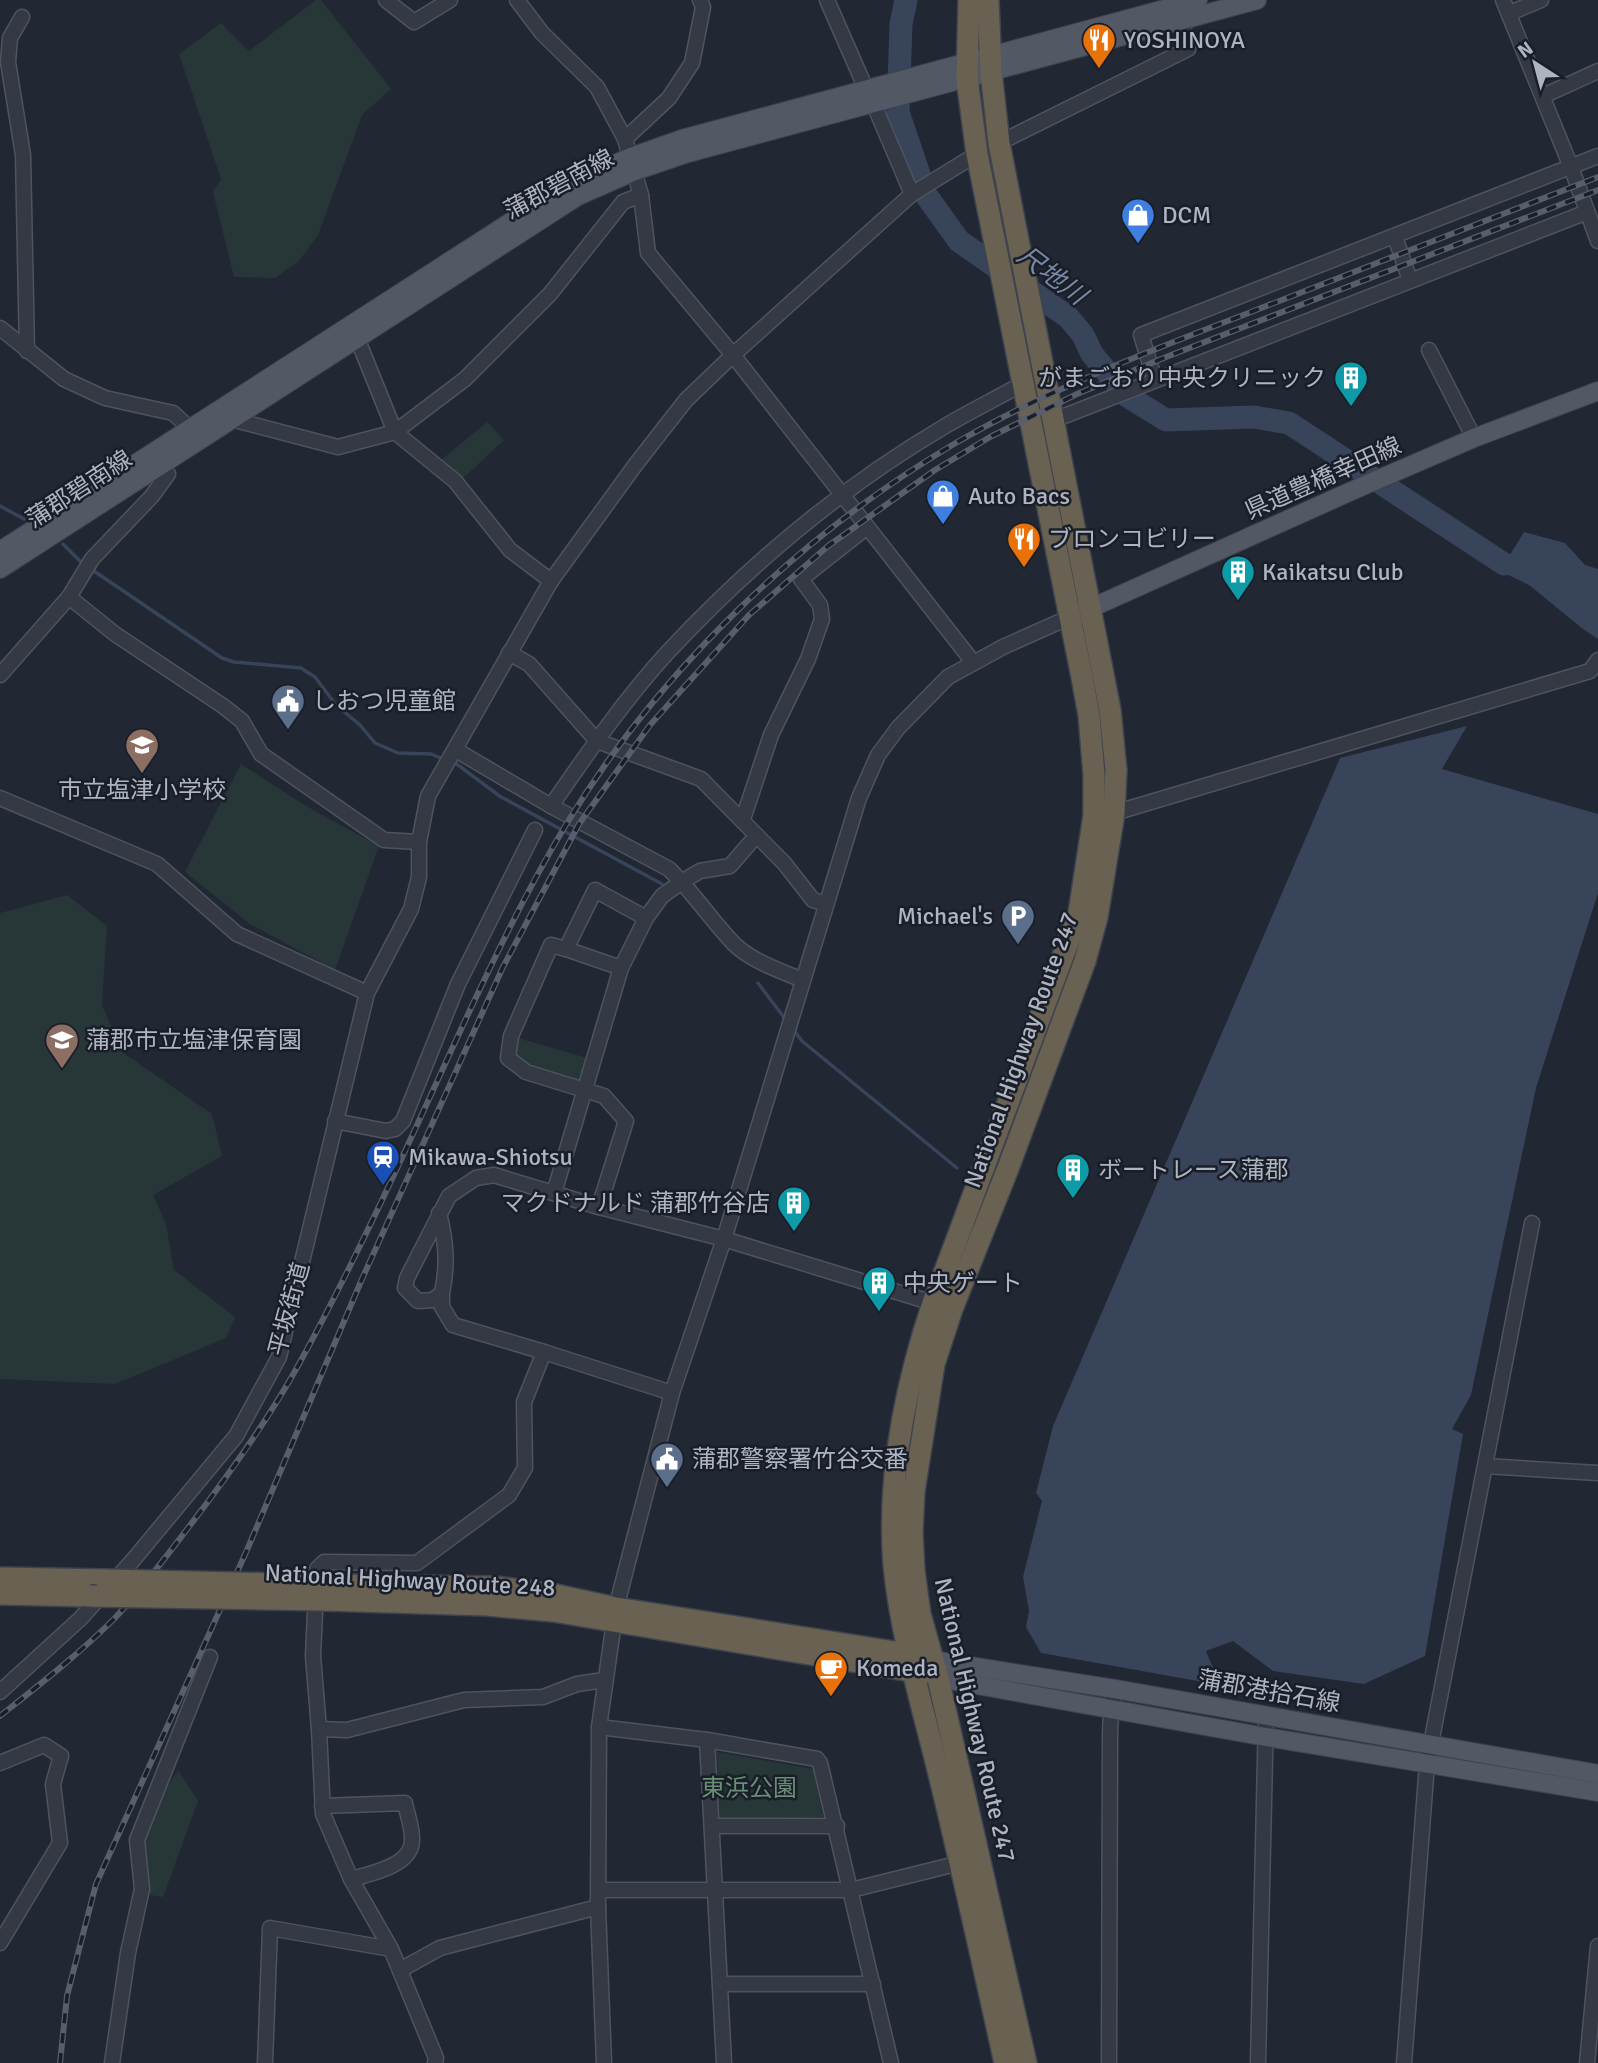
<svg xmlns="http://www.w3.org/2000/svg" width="1598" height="2063" font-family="Signika,'Noto Sans JP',sans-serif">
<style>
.green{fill:#273738}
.water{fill:#38445a}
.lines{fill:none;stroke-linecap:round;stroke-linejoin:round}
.stream{stroke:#38445a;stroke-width:3.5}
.river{stroke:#38445a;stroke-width:23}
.minor-casing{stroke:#4e545f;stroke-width:17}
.major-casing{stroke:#3d424d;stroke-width:20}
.highway-casing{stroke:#3e444e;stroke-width:24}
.minor{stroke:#343944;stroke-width:14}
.major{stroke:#525864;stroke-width:18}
.highway{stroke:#696152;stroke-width:21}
.rail-casing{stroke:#585f6c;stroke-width:6}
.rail{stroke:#191e28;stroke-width:3.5;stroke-dasharray:10;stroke-linecap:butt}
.highway-bridge-casing{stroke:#3e444e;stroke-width:24;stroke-linecap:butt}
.highway-bridge{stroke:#696152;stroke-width:21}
.labels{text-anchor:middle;stroke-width:5;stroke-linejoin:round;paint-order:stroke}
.poi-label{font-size:24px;fill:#aeb4c1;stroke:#191e28;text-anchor:start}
.street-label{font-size:24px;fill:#aeb4c1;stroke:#191e28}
.park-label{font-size:24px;fill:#688e74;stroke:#191e28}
.water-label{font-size:26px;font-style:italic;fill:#7989a6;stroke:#191e28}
</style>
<rect width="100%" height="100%" fill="#212733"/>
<g class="green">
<polygon points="316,0 321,0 391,89 362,115 318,235 299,261 275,278 234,277 213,192 221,179 179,54 221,23 249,51"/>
<polygon points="487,422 504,440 457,484 435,465"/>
<polygon points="241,764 306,806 379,846 335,970 250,924 185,872"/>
<polygon points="67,895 107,926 102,1005 122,1052 212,1114 222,1156 153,1195 166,1224 174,1270 235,1317 226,1338 115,1384 0,1379 0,913"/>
<polygon points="511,1036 594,1060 585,1092 508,1058"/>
<polygon points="717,1752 813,1769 823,1817 720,1819"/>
<polygon points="178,1770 198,1801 163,1897 150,1895 142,1841 164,1792"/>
</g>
<g class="water">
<polygon points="1524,532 1565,543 1585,565 1598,569 1598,639 1583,629 1529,585 1500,571"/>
<polygon points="1467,726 1442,769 1598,814 1598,893 1536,1088 1471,1395 1452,1429 1463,1434 1425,1656 1364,1684 1273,1671 1233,1641 1206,1651 1220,1685 1041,1653 1026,1627 1029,1611 1023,1577 1042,1501 1036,1493 1053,1426 1340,758"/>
</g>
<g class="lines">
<g class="stream">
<polyline points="0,506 24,519"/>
<polyline points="63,544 84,565"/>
<polyline points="91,569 222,658 234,662 301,668 315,677 336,705 360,725 375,743 398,753 431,754 443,759"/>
<polyline points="454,762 501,797 662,884"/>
<polyline points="758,983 786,1020"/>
<polyline points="793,1029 802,1041 957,1168"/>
</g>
<polyline class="river" points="906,0 901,24 898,112 926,195 959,241 1068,317 1083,335 1092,354 1127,396 1166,420 1254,417 1289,423 1504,564"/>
<g class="minor-casing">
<g id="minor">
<polyline points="386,0 414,22 450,0"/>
<polyline points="517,0 542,33 597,87 625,139 641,195 648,253 733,355 973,662"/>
<polyline points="827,0 866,89"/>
<polyline points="1503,0 1571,167 1598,241"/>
<polyline points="1510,13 1541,0"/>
<polyline points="22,17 10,38 8,62 23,155 27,351"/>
<polyline points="1543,96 1598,71"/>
<polyline points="874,105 912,194"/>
<polyline points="625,139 669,98 692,63 703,7 700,0"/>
<polyline points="999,143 1188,49 1182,20"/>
<polyline points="1395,237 1410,280"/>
<polyline points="0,328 64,379 105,398 173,413 197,435"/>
<polyline points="357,338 395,432 455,481 510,550 551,581"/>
<polyline points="1429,350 1474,438"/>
<polyline points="1155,380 1141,335 1598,156"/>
<polyline points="231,419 338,447 395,432 465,379 550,294 623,202 641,195"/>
<polyline points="1054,420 1587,212"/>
<polyline points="69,597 115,634 223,706 242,721 261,754 384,840 419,842"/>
<polyline points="509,653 529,664 597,741 701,779 784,863 813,900 825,904"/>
<polyline points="0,675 69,597 92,559 152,496 168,474 152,471"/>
<path d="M 456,750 L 551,806 L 669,869 C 693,892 711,920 734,944 C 753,962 779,970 802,980"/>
<polyline points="0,798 157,864 237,934 367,993"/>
<path d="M 551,806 C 587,754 624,700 667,653 C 749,565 843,486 947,425 C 971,411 997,398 1022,384"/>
<polyline points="1114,813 1590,671 1598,660"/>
<polyline points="743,819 771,735 808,659 822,619 820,605 801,579 867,527"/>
<polyline points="566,949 551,945 511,1036 508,1058 526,1072 604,1096 626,1121 599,1207"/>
<polyline points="621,968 566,949 595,890 646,918"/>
<polyline points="335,1121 386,1131 395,1129 403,1121 458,984 535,830"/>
<polyline points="554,1193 621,968 646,918 662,896 683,881 700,871 730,866 756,836"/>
<path d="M 439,1213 C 446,1241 448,1265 442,1293 L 433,1300 L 418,1301 L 405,1288 L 407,1278 L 449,1196 L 476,1178 L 494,1175 L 599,1207 L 724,1239 L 933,1303"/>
<polyline points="442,1293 442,1307 453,1325 544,1352"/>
<polyline points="1485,1466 1598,1473"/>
<polyline points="0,1692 80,1619 134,1559 236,1436 279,1357 367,993 411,909 419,877 419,842 428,796 551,581 636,464 686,400 733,355 912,194 977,154"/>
<polyline points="599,1727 707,1740 817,1759 820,1763 891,2063"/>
<polyline points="319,1729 347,1730 464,1700 543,1697 577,1684 604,1680"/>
<polyline points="707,1740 724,2063"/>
<polyline points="0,1763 44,1745 61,1756 53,1784 60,1843 0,1943"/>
<path d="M 322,1806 L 405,1803 C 407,1814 413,1829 412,1841 C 411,1866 370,1874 351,1879"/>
<polyline points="713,1826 837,1826"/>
<polyline points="599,1890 851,1890 960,1863"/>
<polyline points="400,1970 440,1948 598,1907"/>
<polyline points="720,1984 873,1984"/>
<polyline points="112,2063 128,1953 142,1889 137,1840 210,1657"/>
<polyline points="265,2063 270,1928 391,1949"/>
<polyline points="435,2063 436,2058 391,1949 351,1879 323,1814 319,1729 313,1656 317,1569 324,1562 417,1563 509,1495 525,1468 524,1402 544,1352 672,1393"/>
<polyline points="604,2063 598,1907 599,1727 616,1608 672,1393 724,1239 859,798 878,755 898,728 948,677 1003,647 1070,617"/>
<polyline points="1109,2063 1110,1734 1111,1708 1115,1689"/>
<polyline points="1258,2063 1266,1715"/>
<polyline points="1404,2063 1427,1764 1532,1223"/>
<polyline points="1587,2063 1598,1946"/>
</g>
</g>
<g class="major-casing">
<g id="major">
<polyline points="0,551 568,185 631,157 682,139 1198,0"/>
<polyline points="0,569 578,196 635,171 688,153 1257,0"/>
<polyline points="1080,613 1356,489 1474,438 1598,391"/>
<polyline points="932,1660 1115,1689 1598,1774"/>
<polyline points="938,1678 1266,1737 1598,1792"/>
</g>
</g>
<g class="highway-casing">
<g id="highway">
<path d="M 969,0 L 967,79 L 977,154 L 1081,672 L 1089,715 L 1094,775 L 1094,815 L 1079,913 L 933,1303 C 905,1387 887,1476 894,1565 C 901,1637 923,1708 940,1778 C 963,1873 984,1968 1005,2063"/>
<polyline points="988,0 991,72 999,143 1110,710 1116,770 1114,813 1097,917 1085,961 1007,1171 952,1309 934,1364 914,1491 912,1533 914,1571 920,1614 938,1678 1026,2063"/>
<polyline points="0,1578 106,1580"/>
<polyline points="327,1585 495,1587 556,1595 616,1608 920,1656"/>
<polyline points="0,1594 90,1596"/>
<polyline points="325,1600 487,1605 553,1611 923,1673"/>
</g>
</g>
<use href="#minor" class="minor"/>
<use href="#major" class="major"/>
<use href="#highway" class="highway"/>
<g class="rail-casing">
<g id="rail">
<path d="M 0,1716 C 39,1685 79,1654 115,1618 C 141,1590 165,1558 188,1528 C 228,1476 267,1422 299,1364 C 355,1262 403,1156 451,1051 C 487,973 523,896 567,823 C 660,670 800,535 954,444 C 1048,389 1150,351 1251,312 C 1367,267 1482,222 1598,177"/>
<polyline points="60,2063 67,1996 96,1884 247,1550 362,1279 503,967 579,824 650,725 749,615 828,546 935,470 990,437 1077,394 1166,357 1598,190"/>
</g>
</g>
<use href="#rail" class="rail"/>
<g class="highway-bridge-casing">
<g id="highway-bridge">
<polyline points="106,1580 327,1585"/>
<polyline points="90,1596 325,1600"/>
</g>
</g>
<use href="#highway-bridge" class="highway-bridge"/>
</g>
<defs>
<g id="restaurant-pin" transform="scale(1.75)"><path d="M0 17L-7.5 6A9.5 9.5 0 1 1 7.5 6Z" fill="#e8710a" stroke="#191e28"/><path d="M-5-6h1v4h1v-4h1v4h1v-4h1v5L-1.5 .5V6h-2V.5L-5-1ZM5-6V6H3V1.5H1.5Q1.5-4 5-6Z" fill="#fff"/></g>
<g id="shop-pin" transform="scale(1.75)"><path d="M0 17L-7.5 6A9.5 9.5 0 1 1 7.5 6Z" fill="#3f7fe0" stroke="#191e28"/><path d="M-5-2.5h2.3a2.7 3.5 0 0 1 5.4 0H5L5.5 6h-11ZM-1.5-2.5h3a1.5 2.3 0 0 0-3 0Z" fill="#fff"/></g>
<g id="building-pin" transform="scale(1.75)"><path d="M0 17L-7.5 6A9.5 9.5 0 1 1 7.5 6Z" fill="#0f9aa8" stroke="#191e28"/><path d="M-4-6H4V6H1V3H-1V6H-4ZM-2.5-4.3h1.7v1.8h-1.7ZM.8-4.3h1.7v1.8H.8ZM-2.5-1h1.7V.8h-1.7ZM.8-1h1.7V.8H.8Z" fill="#fff"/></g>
<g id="civic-pin" transform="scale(1.75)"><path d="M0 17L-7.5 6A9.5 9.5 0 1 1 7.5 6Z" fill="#5c6f8a" stroke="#191e28"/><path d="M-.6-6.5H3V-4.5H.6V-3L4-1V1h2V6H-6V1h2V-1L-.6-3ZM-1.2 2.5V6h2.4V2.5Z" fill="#fff"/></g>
<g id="school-pin" transform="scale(1.75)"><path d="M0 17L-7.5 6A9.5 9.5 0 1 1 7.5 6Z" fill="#8d6e63" stroke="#191e28"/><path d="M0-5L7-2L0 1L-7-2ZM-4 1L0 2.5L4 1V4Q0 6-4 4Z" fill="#fff"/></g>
<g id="parking-pin" transform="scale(1.75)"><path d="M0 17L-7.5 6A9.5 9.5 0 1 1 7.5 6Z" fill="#5c6f8a" stroke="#191e28"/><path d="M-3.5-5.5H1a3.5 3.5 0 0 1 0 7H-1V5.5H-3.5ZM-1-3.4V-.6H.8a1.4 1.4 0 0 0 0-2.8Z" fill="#fff"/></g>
<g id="station-pin" transform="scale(1.75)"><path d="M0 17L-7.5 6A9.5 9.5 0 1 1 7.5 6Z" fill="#1a4fb4" stroke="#191e28"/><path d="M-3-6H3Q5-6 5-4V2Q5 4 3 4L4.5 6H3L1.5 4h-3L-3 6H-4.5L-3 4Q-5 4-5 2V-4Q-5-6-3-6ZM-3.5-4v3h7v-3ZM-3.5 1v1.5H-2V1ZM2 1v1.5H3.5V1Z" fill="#fff"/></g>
<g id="cafe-pin" transform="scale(1.75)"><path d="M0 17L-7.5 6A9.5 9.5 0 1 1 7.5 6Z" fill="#e8710a" stroke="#191e28"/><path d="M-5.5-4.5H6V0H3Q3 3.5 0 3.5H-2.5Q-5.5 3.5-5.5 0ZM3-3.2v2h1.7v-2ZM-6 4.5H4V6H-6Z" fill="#fff"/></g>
</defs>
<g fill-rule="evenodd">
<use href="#restaurant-pin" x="1099" y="40"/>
<use href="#shop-pin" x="1138" y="215"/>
<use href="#building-pin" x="1351" y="378"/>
<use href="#shop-pin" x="943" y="496"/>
<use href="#restaurant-pin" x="1024" y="539"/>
<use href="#building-pin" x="1238" y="572"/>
<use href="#civic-pin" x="288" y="701"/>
<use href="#school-pin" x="142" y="745"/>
<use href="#parking-pin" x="1018" y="916"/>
<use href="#school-pin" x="62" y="1040"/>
<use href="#station-pin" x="383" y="1157"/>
<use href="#building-pin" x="1073" y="1170"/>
<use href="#building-pin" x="794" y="1203"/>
<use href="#building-pin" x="879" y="1283"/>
<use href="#civic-pin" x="667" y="1459"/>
<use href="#cafe-pin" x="831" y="1668"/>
</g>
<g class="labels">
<g class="poi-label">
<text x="1124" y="48">YOSHINOYA</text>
<text x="1162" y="223">DCM</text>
<text x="1326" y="386" text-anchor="end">がまごおり中央クリニック</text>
<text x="968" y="504">Auto Bacs</text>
<text x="1048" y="547">ブロンコビリー</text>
<text x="1262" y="580">Kaikatsu Club</text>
<text x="312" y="709">しおつ児童館</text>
<text x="142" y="798" text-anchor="middle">市立塩津小学校</text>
<text x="993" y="924" text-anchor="end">Michael's</text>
<text x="86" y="1048">蒲郡市立塩津保育園</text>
<text x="408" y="1165">Mikawa-Shiotsu</text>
<text x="1098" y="1178">ボートレース蒲郡</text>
<text x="770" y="1211" text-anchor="end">マクドナルド 蒲郡竹谷店</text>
<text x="903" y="1291">中央ゲート</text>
<text x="692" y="1467">蒲郡警察署竹谷交番</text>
<text x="856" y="1676">Komeda</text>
</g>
<g class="street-label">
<text transform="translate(559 184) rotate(-28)" y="8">蒲郡碧南線</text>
<text transform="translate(1323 478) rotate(-24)" y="8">県道豊橋幸田線</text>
<text transform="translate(79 489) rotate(-33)" y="8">蒲郡碧南線</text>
<text transform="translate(1021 1050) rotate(-70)" y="8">National Highway Route 247</text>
<text transform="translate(289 1309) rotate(-75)" y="8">平坂街道</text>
<text transform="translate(410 1580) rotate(3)" y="8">National Highway Route 248</text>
<text transform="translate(1269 1691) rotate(10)" y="8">蒲郡港拾石線</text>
<text transform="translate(975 1720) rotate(77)" y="8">National Highway Route 247</text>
</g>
<g class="park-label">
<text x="749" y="1796">東浜公園</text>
</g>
<g class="water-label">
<text transform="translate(1052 275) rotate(37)" y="9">尺地川</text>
</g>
</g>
<g transform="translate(1535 63) rotate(324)" stroke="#191e28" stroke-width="5" paint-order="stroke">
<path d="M0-5L12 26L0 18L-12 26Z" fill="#aeb4c1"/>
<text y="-10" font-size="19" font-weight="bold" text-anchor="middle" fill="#aeb4c1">N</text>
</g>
</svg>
